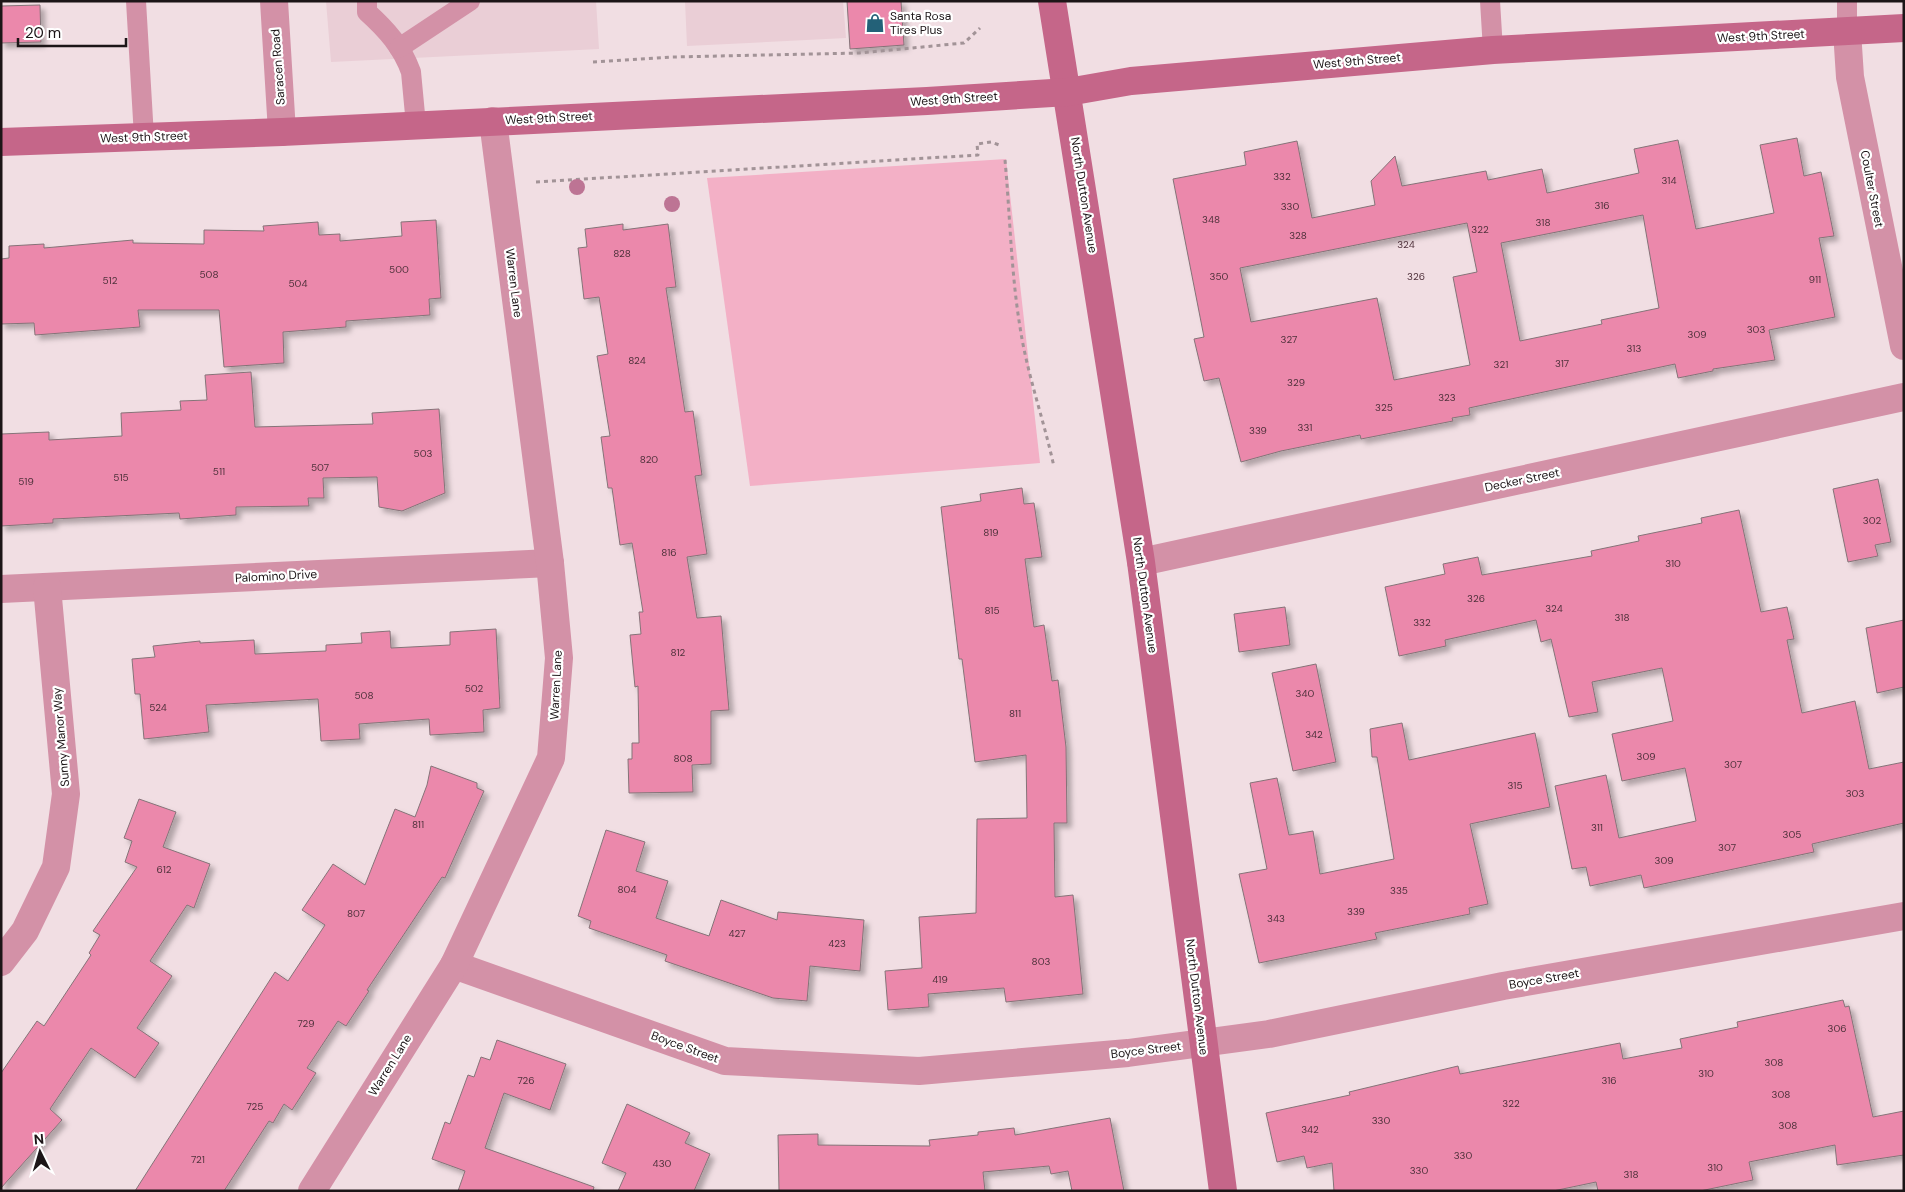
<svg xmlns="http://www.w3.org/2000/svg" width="1905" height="1192" font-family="'DM Sans',sans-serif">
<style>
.built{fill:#eaced6}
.green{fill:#f3b0c6}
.building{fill:#eb88ab;stroke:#857378;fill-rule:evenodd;filter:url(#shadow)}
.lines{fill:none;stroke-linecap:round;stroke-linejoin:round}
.path{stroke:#a29397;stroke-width:3;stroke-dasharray:4 4;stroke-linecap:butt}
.lane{stroke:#d391a7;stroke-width:20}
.street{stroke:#d391a7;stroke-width:28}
.secondary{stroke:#c56689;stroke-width:28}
.tree{fill:#bd7494}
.labels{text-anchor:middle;stroke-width:4.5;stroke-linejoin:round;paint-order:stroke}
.number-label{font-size:10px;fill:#50323c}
.poi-label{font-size:12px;fill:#1c1517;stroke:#fff;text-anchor:start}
.street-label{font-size:12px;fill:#1c1517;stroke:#fff}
</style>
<defs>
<filter id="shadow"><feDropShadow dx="4.5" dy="4.5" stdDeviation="2.5" flood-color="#0004"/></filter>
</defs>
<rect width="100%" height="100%" fill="#f1dee3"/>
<g class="built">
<polygon points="326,1 596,1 599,49 331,62"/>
<polygon points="685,1 843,1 846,38 687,46"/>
</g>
<polygon class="green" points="1006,159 1040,463 750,486 707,178"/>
<g class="building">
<polygon points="847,1 901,1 904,45 850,49"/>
<polygon points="40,5 41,42 1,43 1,6"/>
<path d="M 1797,138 L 1804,176 L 1821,172 L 1834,236 L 1819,238 L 1835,317 L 1769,330 L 1775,360 L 1713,369 L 1713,371 L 1678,378 L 1675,364 L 1469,408 L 1470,415 L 1452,418 L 1453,421 L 1361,439 L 1360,435 L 1281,451 L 1241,462 L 1219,378 L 1204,381 L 1194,339 L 1204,337 L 1173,179 L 1246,165 L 1244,152 L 1297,141 L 1312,218 L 1375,205 L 1371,181 L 1395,156 L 1402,186 L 1486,171 L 1488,180 L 1542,169 L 1547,193 L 1639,173 L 1634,149 L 1678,140 L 1696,229 L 1774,213 L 1760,145 ZM 1643,215 L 1659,308 L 1601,320 L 1602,324 L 1520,341 L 1501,243 ZM 1467,223 L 1477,272 L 1453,277 L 1470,365 L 1394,380 L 1377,298 L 1251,322 L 1240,268 Z"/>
<polygon points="436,220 441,298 429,299 430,315 346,321 346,327 283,332 284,363 224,367 219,310 138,310 140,327 35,335 34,323 1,324 1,259 9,258 9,246 44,244 44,248 133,240 133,243 204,244 204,230 264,231 263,226 318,222 319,235 340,234 340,241 402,236 401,222"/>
<polygon points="623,224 623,230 668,224 676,287 666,288 685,412 693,411 702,475 695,476 707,554 687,557 697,618 721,616 729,710 711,711 711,764 692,765 693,792 629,793 628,759 632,759 632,743 639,743 638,686 635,687 630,635 641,634 639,612 643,612 632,543 620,545 612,488 608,488 601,437 610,436 597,356 608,354 599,297 584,299 578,248 587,247 585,229"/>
<polygon points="251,372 255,427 373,424 372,413 439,409 445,493 402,511 379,507 377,477 323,478 324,498 308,498 309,506 236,507 236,515 180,519 179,513 53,519 53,523 1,526 1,434 49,432 49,440 122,436 121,413 181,410 180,401 207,400 205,375"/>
<polygon points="1878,479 1891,542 1875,545 1878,556 1848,562 1833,489"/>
<polygon points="1022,488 1024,504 1034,503 1042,557 1025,559 1034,627 1044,625 1052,681 1058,680 1066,747 1067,823 1054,823 1055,897 1073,895 1083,994 1006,1002 1004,988 928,994 929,1007 888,1010 885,971 922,968 919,917 976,913 977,819 1027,818 1026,755 975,762 962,659 959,659 941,507 981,501 980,494"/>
<polygon points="1739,510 1761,612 1787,607 1794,639 1787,640 1802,713 1855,701 1869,769 1904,762 1904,823 1812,844 1814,852 1644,888 1641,875 1590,886 1586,867 1572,869 1555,786 1606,775 1619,838 1696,821 1685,768 1622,781 1612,734 1673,721 1662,668 1592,682 1598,712 1569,717 1551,639 1541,642 1536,620 1445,640 1446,646 1399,656 1385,587 1445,574 1443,564 1478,557 1482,575 1592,556 1591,551 1639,541 1638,536 1702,523 1701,518"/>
<polygon points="1285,607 1290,645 1239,652 1234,614"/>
<polygon points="1904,620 1904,687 1877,693 1866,628"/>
<polygon points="496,629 500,708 483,710 484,732 430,735 429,719 359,724 360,739 321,741 318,699 206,705 209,732 144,739 140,694 135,694 132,659 155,657 153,646 200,641 200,643 254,640 255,654 326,651 326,645 362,643 361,633 390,631 391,648 450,645 450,632"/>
<polygon points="1316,664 1336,762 1293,771 1272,673"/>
<polygon points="1402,723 1409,760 1535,733 1550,807 1470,824 1488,904 1469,908 1470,914 1375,933 1377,939 1259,963 1239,874 1267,869 1250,783 1277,778 1289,835 1313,831 1320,874 1394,859 1377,757 1372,757 1370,729"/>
<polygon points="431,766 477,783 477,788 484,791 445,878 442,877 367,990 369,991 346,1026 338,1021 307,1068 316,1073 292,1110 284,1104 273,1123 269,1121 224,1191 135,1191 275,972 288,981 325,925 302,910 333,864 365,885 395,809 415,817 427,785"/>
<polygon points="139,799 176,812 163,847 210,864 194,908 187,905 150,961 172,976 137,1028 159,1043 135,1078 91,1048 50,1109 62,1120 1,1188 1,1073 37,1021 44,1026 91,955 89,953 100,935 93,931 137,867 125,862 132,841 124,838"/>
<polygon points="606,830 645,842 636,871 668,881 656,918 709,936 721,900 777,920 778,912 864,920 860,971 810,966 807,1001 773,998 665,961 667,955 589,928 591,921 578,916"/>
<polygon points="1843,1000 1845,1007 1849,1006 1873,1117 1904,1111 1904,1155 1837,1165 1835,1145 1749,1162 1753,1180 1700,1191 1598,1191 1596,1182 1553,1191 1334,1191 1332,1163 1307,1168 1304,1156 1277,1162 1266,1113 1350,1095 1349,1092 1458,1066 1460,1074 1620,1043 1623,1059 1682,1048 1680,1039 1738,1027 1737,1022"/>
<polygon points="497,1040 566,1064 550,1110 504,1093 485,1148 594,1187 593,1191 458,1191 465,1171 432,1159 445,1122 450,1124 468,1075 474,1077 481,1057 490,1060"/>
<polygon points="627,1104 690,1133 685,1143 710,1154 694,1191 618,1191 626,1173 602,1163"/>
<polygon points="1110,1118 1124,1191 1072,1191 1068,1171 1051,1174 1049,1166 983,1172 985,1191 779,1191 778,1135 818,1134 818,1145 930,1146 929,1140 978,1135 978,1132 1014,1128 1015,1135"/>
</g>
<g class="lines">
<g class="path">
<polyline points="593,62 672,57 859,53 964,43 980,28"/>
<path d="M 1005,160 C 1010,215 1011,272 1020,327 C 1027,374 1044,420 1054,467"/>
<polyline points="536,182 978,155 977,144 991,142 1002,146"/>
</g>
<g class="lane">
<polyline points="136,1 144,137"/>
<path d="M 367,1 L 367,12 C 387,30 402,47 411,72 L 416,125"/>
<polyline points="1490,1 1493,50"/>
<polyline points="1847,31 1847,1"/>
<polyline points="399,48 470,1"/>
</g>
<g class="street">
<polyline points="274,1 282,132"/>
<polyline points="1847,31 1850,77 1904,346"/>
<polyline points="1141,562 1904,397"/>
<polyline points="1,589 550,563"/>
<polyline points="1,962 25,931 56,867 66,794 47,587"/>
<polyline points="454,965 725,1061 919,1071 1128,1053 1269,1034 1503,986 1904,916"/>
<polyline points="312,1191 454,965 551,758 559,658 550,563 493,121"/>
</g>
<g class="secondary">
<polyline points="1052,1 1141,562 1223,1191"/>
<polyline points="1,142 282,132 927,101 1068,92 1131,81 1493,50 1904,28"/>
</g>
</g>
<g class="tree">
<circle cx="577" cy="187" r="8"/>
<circle cx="672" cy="204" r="8"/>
</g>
<defs>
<g id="shop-bare" transform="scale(1.5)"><path d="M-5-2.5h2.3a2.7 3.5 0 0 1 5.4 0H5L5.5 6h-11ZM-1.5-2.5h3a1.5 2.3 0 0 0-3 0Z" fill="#236178" stroke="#fff" stroke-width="2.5" paint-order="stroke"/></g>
</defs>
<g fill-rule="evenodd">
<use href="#shop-bare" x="875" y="23"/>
</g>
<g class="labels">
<g class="number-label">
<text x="1282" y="180">332</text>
<text x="1669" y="184">314</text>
<text x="1602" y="209">316</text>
<text x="1290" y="210">330</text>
<text x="1211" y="223">348</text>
<text x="1543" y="226">318</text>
<text x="1480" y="233">322</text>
<text x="1298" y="239">328</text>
<text x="1406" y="248">324</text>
<text x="622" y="257">828</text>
<text x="399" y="273">500</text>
<text x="209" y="278">508</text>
<text x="1219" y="280">350</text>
<text x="1416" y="280">326</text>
<text x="1815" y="283">911</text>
<text x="110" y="284">512</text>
<text x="298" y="287">504</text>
<text x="1756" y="333">303</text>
<text x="1697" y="338">309</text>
<text x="1289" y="343">327</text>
<text x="1634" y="352">313</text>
<text x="637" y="364">824</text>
<text x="1562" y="367">317</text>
<text x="1501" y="368">321</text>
<text x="1296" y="386">329</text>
<text x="1447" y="401">323</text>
<text x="1384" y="411">325</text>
<text x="1305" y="431">331</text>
<text x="1258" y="434">339</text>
<text x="423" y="457">503</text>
<text x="649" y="463">820</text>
<text x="320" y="471">507</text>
<text x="219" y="475">511</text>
<text x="121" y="481">515</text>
<text x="26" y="485">519</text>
<text x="1872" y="524">302</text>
<text x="991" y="536">819</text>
<text x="669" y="556">816</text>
<text x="1673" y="567">310</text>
<text x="1476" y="602">326</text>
<text x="1554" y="612">324</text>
<text x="992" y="614">815</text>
<text x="1622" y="621">318</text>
<text x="1422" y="626">332</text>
<text x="678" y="656">812</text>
<text x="474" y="692">502</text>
<text x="1305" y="697">340</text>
<text x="364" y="699">508</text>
<text x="158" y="711">524</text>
<text x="1015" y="717">811</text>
<text x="1314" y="738">342</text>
<text x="1646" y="760">309</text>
<text x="683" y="762">808</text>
<text x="1733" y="768">307</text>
<text x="1515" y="789">315</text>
<text x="1855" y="797">303</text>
<text x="418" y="828">811</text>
<text x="1597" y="831">311</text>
<text x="1792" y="838">305</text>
<text x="1727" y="851">307</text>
<text x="1664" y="864">309</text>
<text x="164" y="873">612</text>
<text x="627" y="893">804</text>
<text x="1399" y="894">335</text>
<text x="1356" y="915">339</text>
<text x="356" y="917">807</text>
<text x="1276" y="922">343</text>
<text x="737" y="937">427</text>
<text x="837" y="947">423</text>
<text x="1041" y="965">803</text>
<text x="940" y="983">419</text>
<text x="306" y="1027">729</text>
<text x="1837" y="1032">306</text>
<text x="1774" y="1066">308</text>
<text x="1706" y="1077">310</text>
<text x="526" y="1084">726</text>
<text x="1609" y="1084">316</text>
<text x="1781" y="1098">308</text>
<text x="1511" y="1107">322</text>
<text x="255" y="1110">725</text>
<text x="1381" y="1124">330</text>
<text x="1788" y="1129">308</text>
<text x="1310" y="1133">342</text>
<text x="1463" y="1159">330</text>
<text x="198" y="1163">721</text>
<text x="662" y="1167">430</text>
<text x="1715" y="1171">310</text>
<text x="1419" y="1174">330</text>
<text x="1631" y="1178">318</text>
</g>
<g class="poi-label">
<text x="890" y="20">Santa Rosa<tspan x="890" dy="14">Tires Plus</tspan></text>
</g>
<g class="street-label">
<text transform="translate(1761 36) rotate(-3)" y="4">West 9th Street</text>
<text transform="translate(1357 61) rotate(-5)" y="4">West 9th Street</text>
<text transform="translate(278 67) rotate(-94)" y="4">Saracen Road</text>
<text transform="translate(954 99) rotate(-4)" y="4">West 9th Street</text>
<text transform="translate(549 118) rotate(-3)" y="4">West 9th Street</text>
<text transform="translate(144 137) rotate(-2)" y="4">West 9th Street</text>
<text transform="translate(1872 189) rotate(79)" y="4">Coulter Street</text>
<text transform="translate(1084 195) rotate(81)" y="4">North Dutton Avenue</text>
<text transform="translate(514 283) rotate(83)" y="4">Warren Lane</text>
<text transform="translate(1522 480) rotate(-12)" y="4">Decker Street</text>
<text transform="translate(276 576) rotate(-3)" y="4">Palomino Drive</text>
<text transform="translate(1145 595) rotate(82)" y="4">North Dutton Avenue</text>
<text transform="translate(556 685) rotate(-87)" y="4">Warren Lane</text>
<text transform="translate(61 737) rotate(-95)" y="4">Sunny Manor Way</text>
<text transform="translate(1544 979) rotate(-10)" y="4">Boyce Street</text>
<text transform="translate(1197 997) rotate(83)" y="4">North Dutton Avenue</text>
<text transform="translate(685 1047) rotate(20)" y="4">Boyce Street</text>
<text transform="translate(1146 1050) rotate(-7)" y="4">Boyce Street</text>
<text transform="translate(390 1065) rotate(-58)" y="4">Warren Lane</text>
</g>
</g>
<rect width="1905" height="1192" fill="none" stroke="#1c1517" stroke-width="5"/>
<g transform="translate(40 1152) rotate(355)" stroke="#ffffff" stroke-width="4" paint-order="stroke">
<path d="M0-4L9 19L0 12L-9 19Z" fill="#1c1517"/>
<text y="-8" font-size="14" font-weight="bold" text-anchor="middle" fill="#1c1517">N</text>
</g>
<path d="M18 38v8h108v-8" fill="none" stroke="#1c1517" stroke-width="2.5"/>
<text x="25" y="38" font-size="15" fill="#1c1517" stroke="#ffffff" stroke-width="4" paint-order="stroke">20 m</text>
</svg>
